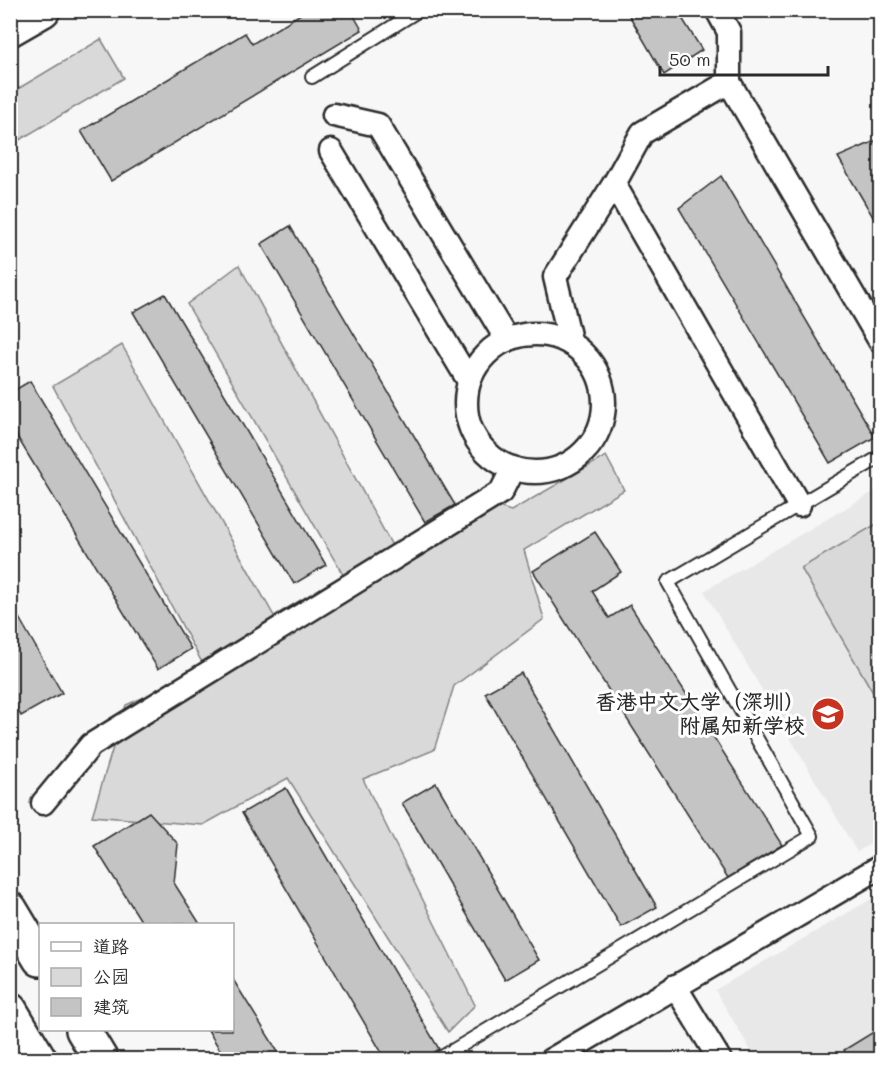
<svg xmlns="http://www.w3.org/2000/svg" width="891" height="1070" font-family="Mali,'LXGW WenKai TC',sans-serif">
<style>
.built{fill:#e8e8e8}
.green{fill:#d9d9d9;stroke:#828282;stroke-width:1.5}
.building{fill:#c4c4c4;stroke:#2b2b2b;stroke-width:1.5}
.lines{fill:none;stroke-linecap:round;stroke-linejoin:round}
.lane-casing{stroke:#2b2b2b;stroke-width:16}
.street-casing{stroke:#2b2b2b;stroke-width:27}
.secondary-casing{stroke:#2b2b2b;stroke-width:38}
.lane{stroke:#fff;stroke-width:12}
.street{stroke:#fff;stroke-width:22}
.secondary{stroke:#fff;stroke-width:33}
.labels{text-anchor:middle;stroke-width:6;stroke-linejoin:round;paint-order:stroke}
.poi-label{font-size:21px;font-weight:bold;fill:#2b2b2b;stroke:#fff;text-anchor:end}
</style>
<rect width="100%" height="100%" fill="#f7f7f7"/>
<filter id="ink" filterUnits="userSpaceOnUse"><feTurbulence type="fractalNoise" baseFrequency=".0167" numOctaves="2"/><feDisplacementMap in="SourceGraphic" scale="12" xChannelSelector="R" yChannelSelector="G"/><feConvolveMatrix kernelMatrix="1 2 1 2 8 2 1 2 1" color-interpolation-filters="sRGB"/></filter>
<g filter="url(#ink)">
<g class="built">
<polygon points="880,488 880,838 857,852 704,591"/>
<polygon points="880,894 880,1059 756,1059 715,990"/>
</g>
<g class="green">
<polygon points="101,39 124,78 11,145 11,93"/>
<polygon points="239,265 395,551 480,501 511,511 606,456 624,490 524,550 544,619 454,686 434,750 363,779 475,1005 448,1032 288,778 203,825 92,816 126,705 206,670 53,386 122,345 274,616 343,575 187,304"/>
<polygon points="880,522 880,702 879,703 801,568"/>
</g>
<g class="building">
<polygon points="307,10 362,10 354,16 362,30 111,181 81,131 245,33 252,44"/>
<polygon points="626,10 677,10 702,50 664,75"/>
<polygon points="880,139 880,229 838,157"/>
<polygon points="721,176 875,437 830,463 679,208"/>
<polygon points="290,226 455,505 425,522 261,244"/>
<polygon points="165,294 326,565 294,584 133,312"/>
<polygon points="30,381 191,649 158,669 10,425 10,393"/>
<polygon points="595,532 621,572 592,591 609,618 630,605 782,845 728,878 533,571"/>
<polygon points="10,602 62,693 21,716 10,697"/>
<polygon points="521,673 657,907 621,927 485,693"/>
<polygon points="436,783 539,960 505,980 402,803"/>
<polygon points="286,788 439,1049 421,1060 386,1060 242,813"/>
<polygon points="149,812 178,844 174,883 200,924 143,924 94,846"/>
<polygon points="232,978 283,1060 226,1060 208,1030 232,1030"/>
<polygon points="880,1028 880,1060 849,1060 844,1050"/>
</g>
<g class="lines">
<g class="lane-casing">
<g id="lane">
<polyline points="312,77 419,10"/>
<polyline points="437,1060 812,836 668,582 880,457"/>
</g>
</g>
<g class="street-casing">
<g id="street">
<polyline points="717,10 729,32 729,82"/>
<polyline points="334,115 378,125 507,340"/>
<polyline points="331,151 469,381"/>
<polyline points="614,184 642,133 729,82 880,341"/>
<circle cx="535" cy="403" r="69"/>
<polyline points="571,344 555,277 614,184 799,505"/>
<polyline points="43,803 91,745 501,492 513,468"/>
<polyline points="675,986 720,1060"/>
<polyline points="551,1060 880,867"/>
</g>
</g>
<g class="secondary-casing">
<g id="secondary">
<polyline points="10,29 43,10"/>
<polyline points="10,909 40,959"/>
<polyline points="10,1010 40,1060"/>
<polyline points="83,1030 101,1060"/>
</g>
</g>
<use href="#lane" class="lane"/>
<use href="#street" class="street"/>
<use href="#secondary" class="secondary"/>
</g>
</g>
<defs>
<g id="school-disc" transform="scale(1.725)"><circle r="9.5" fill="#c8321e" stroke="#fff"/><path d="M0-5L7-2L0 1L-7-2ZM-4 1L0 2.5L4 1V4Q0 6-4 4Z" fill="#fff"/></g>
</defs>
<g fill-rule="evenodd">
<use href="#school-disc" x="828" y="714"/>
</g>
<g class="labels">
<g class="poi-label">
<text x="805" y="709">香港中文大学（深圳）<tspan x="805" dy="24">附属知新学校</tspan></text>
</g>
</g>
<rect width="891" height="1070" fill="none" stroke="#fff" stroke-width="36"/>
<rect x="18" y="18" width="855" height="1034" fill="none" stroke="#2b2b2b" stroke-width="2" filter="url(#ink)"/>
<rect x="39" y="923" width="195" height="108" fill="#ffffff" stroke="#aaaaaa" stroke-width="1.5"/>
<rect x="51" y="942" width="30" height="9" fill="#ffffff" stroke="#aaaaaa" stroke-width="1.5"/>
<text x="93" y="953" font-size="18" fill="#2b2b2b">道路</text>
<rect x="51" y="968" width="30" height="18" fill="#d9d9d9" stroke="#aaaaaa" stroke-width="1.5"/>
<text x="93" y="983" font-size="18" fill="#2b2b2b">公园</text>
<rect x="51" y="998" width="30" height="18" fill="#c4c4c4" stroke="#aaaaaa" stroke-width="1.5"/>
<text x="93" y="1013" font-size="18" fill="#2b2b2b">建筑</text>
<path d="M660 66v9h168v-9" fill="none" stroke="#2b2b2b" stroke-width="3"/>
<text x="669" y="66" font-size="18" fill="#2b2b2b" stroke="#ffffff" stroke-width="4.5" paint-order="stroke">50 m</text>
</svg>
